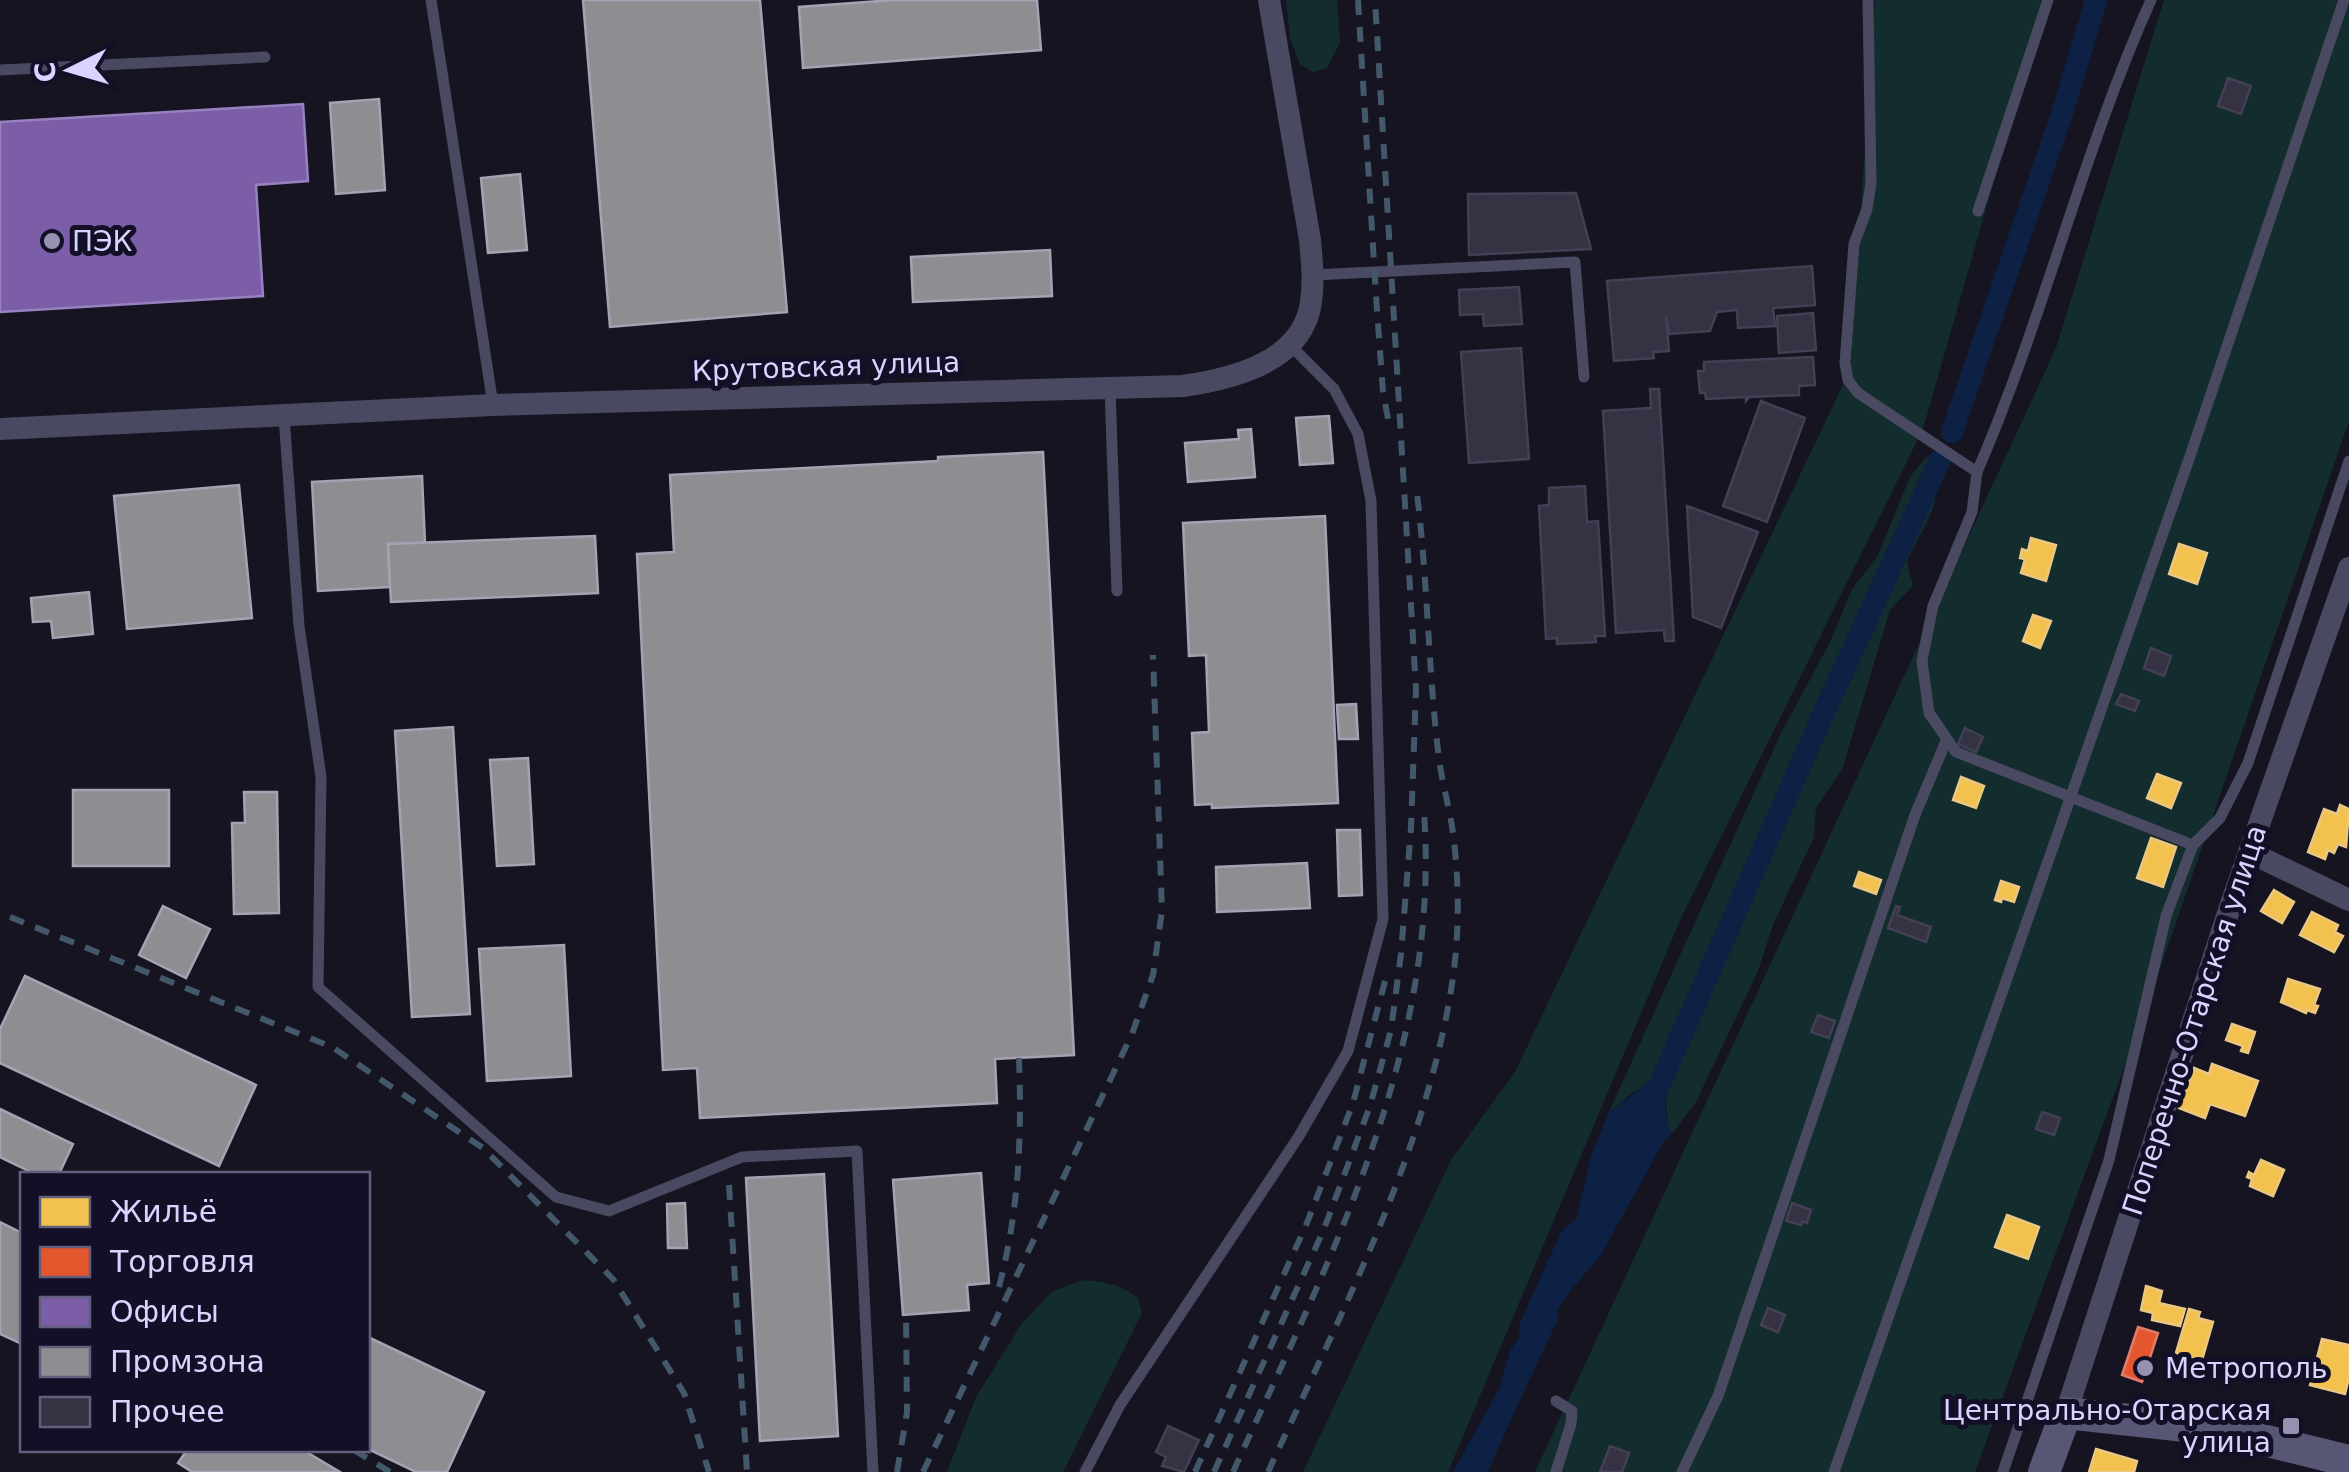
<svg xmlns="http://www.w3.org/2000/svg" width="2349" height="1472" font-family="'DejaVu Sans',sans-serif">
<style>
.green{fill:#132c2d}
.water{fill:#0d2144}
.homes{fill:#f2c14e;stroke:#eac783;stroke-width:2.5}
.shops{fill:#e4572e;stroke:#e17c6d;stroke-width:2.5}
.offices{fill:#7b5ea7;stroke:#9781c1;stroke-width:2.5}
.industry{fill:#8d8d92;stroke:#a4a2b3;stroke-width:2.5}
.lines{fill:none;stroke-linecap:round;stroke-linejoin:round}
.canal{stroke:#0d2144;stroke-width:22}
.building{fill:#343243;stroke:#433f54;stroke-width:2.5}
.lane{stroke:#4a4962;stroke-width:11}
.street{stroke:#4a4962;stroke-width:22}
.secondary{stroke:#575674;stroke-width:32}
.rail{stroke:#43596b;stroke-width:6;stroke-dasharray:15 12;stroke-linecap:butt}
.poi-dot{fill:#9591b1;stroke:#130f26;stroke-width:4}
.labels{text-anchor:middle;stroke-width:10;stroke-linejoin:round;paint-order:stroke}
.poi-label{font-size:28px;fill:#d9d4ff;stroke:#130f26;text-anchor:start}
.street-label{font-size:28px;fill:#d9d4ff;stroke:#130f26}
</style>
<rect width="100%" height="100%" fill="#161421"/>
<g class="green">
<polygon points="1286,0 1337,0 1340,43 1327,68 1313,72 1300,64 1290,38"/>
<polygon points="1875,0 2051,0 2008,132 1923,429 1681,918 1448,1472 1303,1472 1451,1160 1515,1072 1850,370"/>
<polygon points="2164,0 2349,0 2349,421 2157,978 1975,1472 1535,1472 2056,348"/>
<path d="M 1927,456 C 1952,493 1923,526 1907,561 L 1913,586 L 1890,610 L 1842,770 L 1816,808 L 1814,837 L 1773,925 L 1758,971 L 1696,1102 L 1672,1134 L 1667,1122 L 1666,1089 L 1634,1091 L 1608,1114 L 1781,733 L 1830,642 L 1852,589 L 1877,557 L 1910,477 Z"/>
<path d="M 1083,1280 C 1105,1282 1120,1284 1138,1298 L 1142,1313 L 1063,1472 L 947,1472 L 976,1397 L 1022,1323 L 1053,1291 Z"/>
</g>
<polygon class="water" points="1662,1071 1667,1122 1672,1134 1664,1141 1601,1255 1571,1290 1527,1355 1517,1378 1514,1413 1488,1472 1453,1472 1500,1387 1510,1351 1519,1337 1520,1323 1561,1232 1577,1217 1591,1156 1608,1114"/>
<g class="homes">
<polygon points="2031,538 2056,545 2046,581 2021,573 2025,559 2020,558 2022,549 2028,551"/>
<polygon points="2179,544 2207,553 2197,584 2169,574"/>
<polygon points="2033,615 2051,621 2040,648 2023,641"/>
<polygon points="2157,774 2181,783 2171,808 2147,798"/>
<polygon points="1961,777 1984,786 1976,808 1953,800"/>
<polygon points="2340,805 2349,809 2346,847 2338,844 2334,853 2328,850 2325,859 2308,852 2324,809 2337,814"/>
<polygon points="2151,838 2176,847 2163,887 2137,878"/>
<polygon points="1859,872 1881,880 1876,894 1854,886"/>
<polygon points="2001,881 2019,887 2014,902 2002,898 2001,902 1995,900"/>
<polygon points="2274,890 2294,902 2282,923 2261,911"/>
<polygon points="2312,912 2338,925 2335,932 2343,936 2334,952 2300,935"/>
<polygon points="2288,979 2320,989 2314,1005 2318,1006 2315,1013 2307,1010 2306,1013 2281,1002"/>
<polygon points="2232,1024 2255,1032 2248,1053 2241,1051 2243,1046 2226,1040"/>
<polygon points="2212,1064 2258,1081 2245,1116 2210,1104 2205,1118 2179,1108 2194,1068 2209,1074"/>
<polygon points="2261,1160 2284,1170 2273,1196 2250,1186 2252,1179 2247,1177 2249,1172 2254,1175"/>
<polygon points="2007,1215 2039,1227 2028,1259 1995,1247"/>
<polygon points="2146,1286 2162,1291 2159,1303 2185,1309 2180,1326 2152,1320 2153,1313 2141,1310"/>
<polygon points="2189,1309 2200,1312 2198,1318 2213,1322 2202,1360 2176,1353"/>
<polygon points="2322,1339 2349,1345 2349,1377 2345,1394 2310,1385"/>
<polygon points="2096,1449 2137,1461 2134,1472 2089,1472"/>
</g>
<polygon class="shops" points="2138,1327 2158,1333 2142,1382 2122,1375"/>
<polygon class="offices" points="303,104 308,181 256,185 263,296 0,312 0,122"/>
<g class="industry">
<polygon points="583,0 760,0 787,312 610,327"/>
<polygon points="893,0 1037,0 1041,50 803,68 799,7"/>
<polygon points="379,99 385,190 336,194 330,103"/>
<polygon points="520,174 527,250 488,253 481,178"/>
<polygon points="1050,250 1052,296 913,302 911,257"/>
<polygon points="1329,416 1333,463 1300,465 1296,418"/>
<polygon points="1251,429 1255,477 1188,482 1185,443 1239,439 1238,430"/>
<polygon points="1043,452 1074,1055 995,1059 997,1103 700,1118 697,1068 663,1070 637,554 674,552 670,475 938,461 938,457"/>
<polygon points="422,476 425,543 388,544 390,587 318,591 312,482"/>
<polygon points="239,485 252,618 127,629 114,496"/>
<polygon points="1325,516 1338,803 1212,808 1212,804 1195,805 1192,733 1209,732 1206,655 1189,656 1183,523"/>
<polygon points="595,536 598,593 391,602 388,544"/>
<polygon points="89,592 93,634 53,638 51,621 33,622 31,598"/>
<polygon points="1356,704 1358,739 1339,739 1337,705"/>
<polygon points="453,727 470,1014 412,1017 395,731"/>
<polygon points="528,758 534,864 497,866 490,760"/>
<rect x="73" y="790" width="96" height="76"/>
<polygon points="244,792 277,792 279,913 234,914 232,823 245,823"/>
<polygon points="1337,830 1360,830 1362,895 1339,896"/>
<polygon points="1307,863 1310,908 1217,912 1216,867"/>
<polygon points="163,906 210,929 186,978 139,955"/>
<polygon points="564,945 571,1076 487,1081 479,949"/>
<polygon points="25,976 256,1085 219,1166 0,1063 0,1029"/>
<polygon points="0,1109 73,1144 59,1174 35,1174 0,1157"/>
<polygon points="981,1173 989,1283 967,1285 969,1310 903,1315 893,1180"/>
<polygon points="824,1174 838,1436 760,1441 746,1178"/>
<polygon points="685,1203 687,1248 668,1248 667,1204"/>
<polygon points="0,1222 22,1233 22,1344 0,1334"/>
<polygon points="368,1337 484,1392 447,1472 416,1472 368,1449"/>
<polygon points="187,1450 303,1450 340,1472 192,1472 178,1463"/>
</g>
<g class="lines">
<g class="canal">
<polyline points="1952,432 2063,111 2096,0"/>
<polyline points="1651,1104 1821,719 1940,460"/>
<polyline points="1503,1410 1547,1317"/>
</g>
</g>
<g class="building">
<polygon points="2228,78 2251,86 2241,114 2218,106"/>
<polygon points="1576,193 1591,249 1469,255 1468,194"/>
<polygon points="1812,266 1815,305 1773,308 1775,326 1738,328 1737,310 1717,312 1710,331 1669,334 1666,316 1669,351 1653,352 1654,358 1614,361 1607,281"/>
<polygon points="1519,287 1522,324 1484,326 1483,314 1460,315 1459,290"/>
<polygon points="1813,313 1816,350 1779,353 1777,316"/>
<polygon points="1521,348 1529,459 1469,463 1461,352"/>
<polygon points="1813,357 1815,385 1799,386 1799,395 1749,397 1746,401 1746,397 1706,399 1705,393 1700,393 1698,371 1704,371 1704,362"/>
<polygon points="1650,389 1659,389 1674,641 1665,641 1664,630 1616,633 1603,411 1651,408"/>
<polygon points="1761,401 1805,418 1767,522 1723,506"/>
<polygon points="1585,486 1587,522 1598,521 1605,636 1595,636 1596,642 1557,644 1557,638 1546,639 1539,506 1549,505 1549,488"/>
<polygon points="1687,506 1758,532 1721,628 1693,617"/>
<polygon points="2151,648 2171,656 2164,676 2144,668"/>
<polygon points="2121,694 2139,701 2135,711 2116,704"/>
<polygon points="1965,728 1983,737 1976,752 1958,744"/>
<polygon points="1896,906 1900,907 1897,915 1931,927 1926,942 1888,928"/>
<polygon points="1818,1015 1835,1021 1829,1038 1811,1032"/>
<polygon points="2042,1112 2060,1118 2054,1135 2036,1129"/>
<polygon points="1792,1203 1811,1210 1807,1223 1802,1221 1801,1225 1786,1221"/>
<polygon points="1768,1308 1785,1315 1778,1332 1761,1325"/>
<polygon points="1168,1426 1199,1440 1184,1472 1162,1466 1166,1457 1156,1452"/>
<polygon points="1610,1446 1629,1453 1622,1472 1600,1472"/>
</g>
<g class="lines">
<g class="lane">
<polyline points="431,0 493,405"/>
<polyline points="1868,0 1871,183 1867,209 1854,244 1845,363 1848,380 1858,393 1977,472 1972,512 1933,606 1922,661 1929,713 1956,752 2193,845"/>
<polyline points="0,70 265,57"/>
<polyline points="1978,211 2048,0"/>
<polyline points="1313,275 1575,262 1584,377"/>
<polyline points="1110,388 1117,591"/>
<polyline points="284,416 299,626 321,777 318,987 556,1197 609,1211 742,1157 857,1151 873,1472"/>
<path d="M 1977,472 C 2044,318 2082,153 2151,0"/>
<polyline points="1085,1472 1120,1405 1299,1136 1348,1051 1383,919 1371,501 1358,434 1334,389 1290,345"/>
<polyline points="1556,1472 1571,1424 1572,1411 1556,1401"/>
<polyline points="1682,1472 1718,1396 1915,815 1946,741"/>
<polyline points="1834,1472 2189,459 2344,0"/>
<polyline points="2003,1472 2109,1160 2166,916 2193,845 2220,818 2248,763 2349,461"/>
</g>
<g class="street">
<path d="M 0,429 L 493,405 L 1183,386 C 1232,379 1303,362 1311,302 C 1314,281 1312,261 1310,240 L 1269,0"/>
<polyline points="2249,852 2349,900"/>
<polyline points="2066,1413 2231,904 2349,568"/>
</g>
<polyline class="secondary" points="2044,1472 2066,1413 2222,1430 2349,1461"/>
<g class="rail">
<polyline points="1358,0 1376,296 1383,392 1389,424"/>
<polyline points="10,917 332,1047 483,1148 613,1279 684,1393 709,1472"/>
<polyline points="729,1185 747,1472"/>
<path d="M 999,1287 C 1019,1211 1022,1136 1019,1058"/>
<polyline points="354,1450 390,1472"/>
<polyline points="897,1472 907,1412 906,1315"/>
<polyline points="923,1472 1132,1034 1153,975 1162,911 1153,655"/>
<polyline points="1195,1472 1307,1223 1353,1103 1385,981"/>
<polyline points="1214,1472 1324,1229 1370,1106 1391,1030 1401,954 1411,828 1416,689 1375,0"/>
<path d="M 1233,1472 C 1328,1262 1441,1050 1424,813"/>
<path d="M 1268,1472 C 1339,1317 1429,1147 1453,977 C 1460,928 1459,874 1452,826 C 1448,803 1442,781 1439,759 C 1428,671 1428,582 1417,494"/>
</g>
</g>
<g class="poi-dot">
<circle cx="52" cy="241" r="10"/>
<circle cx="2145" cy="1368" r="10"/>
<rect x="2281" y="1416" width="20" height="20" rx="5"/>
</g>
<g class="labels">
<g class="poi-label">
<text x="72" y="251">ПЭК</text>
<text x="2165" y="1378">Метрополь</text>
<text x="2271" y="1420" text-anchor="end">Центрально-Отарская<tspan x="2271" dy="32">улица</tspan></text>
</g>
<g class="street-label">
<text transform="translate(826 366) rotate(-2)" y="10">Крутовская улица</text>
<text transform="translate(2194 1020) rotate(-72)" y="10">Поперечно-Отарская улица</text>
</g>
</g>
<rect x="20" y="1172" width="350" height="280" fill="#130f26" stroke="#625e7d" stroke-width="2.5"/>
<rect x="40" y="1197" width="50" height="30" fill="#f2c14e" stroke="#625e7d" stroke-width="2.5"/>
<text x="110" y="1222" font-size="30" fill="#d9d4ff">Жильё</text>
<rect x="40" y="1247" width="50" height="30" fill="#e4572e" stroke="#625e7d" stroke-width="2.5"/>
<text x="110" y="1272" font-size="30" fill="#d9d4ff">Торговля</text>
<rect x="40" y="1297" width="50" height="30" fill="#7b5ea7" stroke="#625e7d" stroke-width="2.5"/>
<text x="110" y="1322" font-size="30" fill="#d9d4ff">Офисы</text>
<rect x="40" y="1347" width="50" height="30" fill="#8d8d92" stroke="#625e7d" stroke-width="2.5"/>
<text x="110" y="1372" font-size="30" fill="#d9d4ff">Промзона</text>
<rect x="40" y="1397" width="50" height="30" fill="#343243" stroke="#625e7d" stroke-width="2.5"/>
<text x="110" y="1422" font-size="30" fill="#d9d4ff">Прочее</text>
<g transform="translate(70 70) rotate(265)" stroke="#130f26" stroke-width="8" paint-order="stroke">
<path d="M0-8L18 38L0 25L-18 38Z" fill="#d9d4ff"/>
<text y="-15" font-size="28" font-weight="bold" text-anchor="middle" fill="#d9d4ff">С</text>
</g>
</svg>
